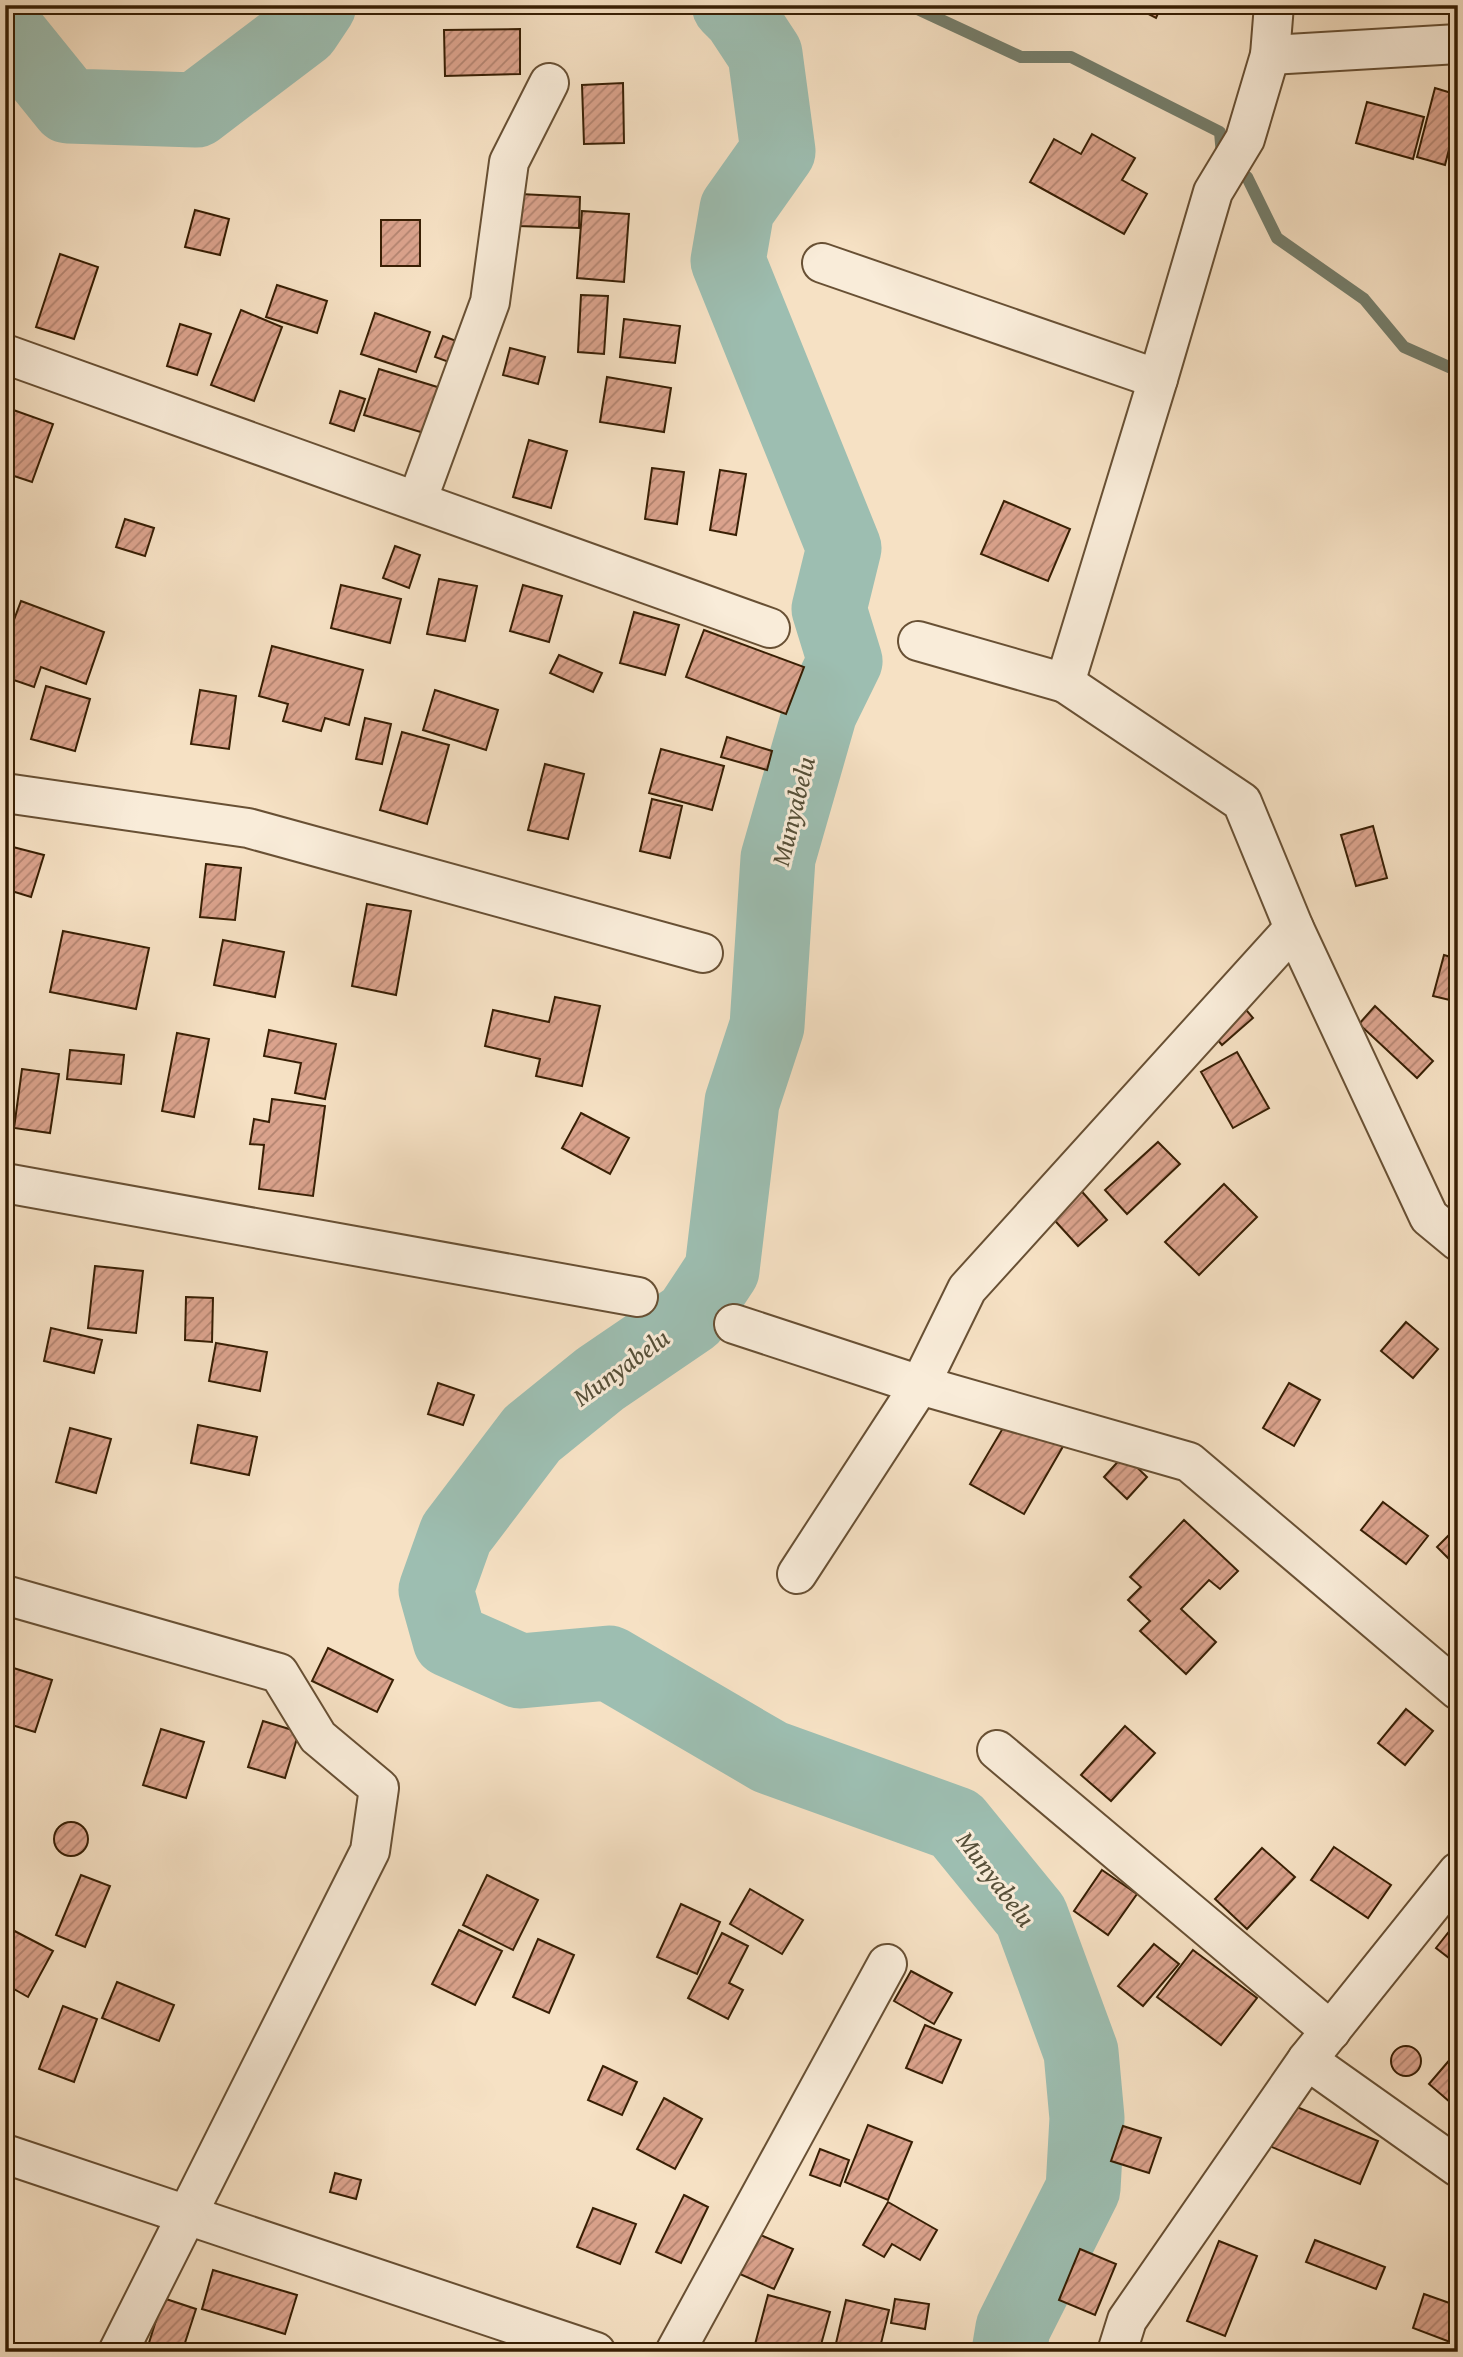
<svg xmlns="http://www.w3.org/2000/svg" width="1463" height="2357" font-family="'Gentium Book Plus',serif">
<style>
.lines{fill:none;stroke-linecap:round;stroke-linejoin:round}
.stream{stroke:#757e6c;stroke-width:12}
.river{stroke:#9dbeb1;stroke-width:75}
.building{fill:url(#building-hatch);stroke:#381f04;stroke-width:2}
.minor-casing{stroke:#685034;stroke-width:42}
.minor{stroke:#f9ecd9;stroke-width:38}
.labels{text-anchor:middle;stroke-width:6;stroke-linejoin:round;paint-order:stroke}
.water-label{font-size:26px;font-style:italic;fill:#564f38;stroke:#f9ecd9}
</style>
<defs>
<pattern id="building-hatch" width="6" height="6" patternUnits="userSpaceOnUse" patternTransform="scale(1.75)"><rect width="6" height="6" fill="#dba38d"/><path d="M-1 1l2-2M0 6l6-6M5 7l2-2" fill="none" stroke="#b38471"/></pattern>
</defs>
<rect width="100%" height="100%" fill="#f6e1c4"/>
<filter id="stains"><feTurbulence type="fractalNoise" baseFrequency=".00286" numOctaves="4"/><feColorMatrix values="0 0 0 0 .2 0 0 0 0 .09 0 0 0 0 .02 0 0 0 .5 -.17"/></filter>
<radialGradient id="worn" r=".72"><stop offset=".6" stop-color="#630" stop-opacity="0"/><stop offset="1" stop-color="#630" stop-opacity=".3"/></radialGradient>
<g class="lines">
<g class="stream">
<polyline points="909,5 1021,57 1071,57 1220,132 1222,155"/>
<polyline points="1247,177 1277,238 1364,299 1404,347 1458,371"/>
</g>
<g class="river">
<polyline points="729,5 740,16 765,54 778,151 737,209 728,261 844,548 829,609 845,661 820,712 778,858 767,1026 742,1102 722,1270 691,1317 600,1379 532,1434 456,1534 436,1590 450,1640 520,1671 609,1663 770,1757 956,1824 1031,1916 1081,2052 1087,2118 1083,2189 1013,2328 1009,2352"/>
<polyline points="5,28 68,106 196,110 303,29 319,5"/>
</g>
</g>
<g class="building">
<polygon points="1131,5 1162,5 1156,18"/>
<polygon points="520,29 520,74 445,76 444,30"/>
<polygon points="623,83 624,143 584,144 582,85"/>
<polygon points="1435,88 1458,95 1458,114 1445,165 1417,157"/>
<polygon points="1367,102 1424,117 1413,159 1356,143"/>
<polygon points="1092,134 1135,158 1122,180 1147,194 1124,234 1030,182 1054,139 1081,154"/>
<polygon points="520,194 580,197 579,228 518,226"/>
<polygon points="195,210 229,219 220,255 185,247"/>
<polygon points="582,211 629,214 624,282 577,278"/>
<rect x="381" y="220" width="39" height="46"/>
<polygon points="60,254 98,267 74,339 36,327"/>
<polygon points="277,285 327,301 317,333 266,317"/>
<polygon points="581,295 608,296 604,354 578,352"/>
<polygon points="241,310 282,327 254,401 211,385"/>
<polygon points="375,313 430,332 416,372 361,354"/>
<polygon points="624,319 680,326 675,363 620,357"/>
<polygon points="180,324 211,334 197,375 167,366"/>
<polygon points="443,336 467,345 460,366 435,357"/>
<polygon points="510,348 545,357 538,384 503,375"/>
<polygon points="379,369 447,390 434,436 364,415"/>
<polygon points="607,377 671,388 664,432 600,422"/>
<polygon points="340,391 365,399 354,431 330,423"/>
<polygon points="5,407 53,424 32,482 5,473"/>
<polygon points="529,440 567,451 551,508 513,497"/>
<polygon points="652,468 684,472 677,524 645,519"/>
<polygon points="720,470 746,474 736,535 710,530"/>
<polygon points="1004,501 1070,529 1048,581 981,554"/>
<polygon points="125,519 154,528 145,556 116,547"/>
<polygon points="395,546 420,555 409,588 383,578"/>
<polygon points="439,579 477,586 465,641 427,634"/>
<polygon points="341,585 401,599 390,643 331,628"/>
<polygon points="523,585 562,596 549,642 510,631"/>
<polygon points="21,601 104,632 86,684 41,667 34,687 5,677 5,644"/>
<polygon points="634,612 679,625 665,675 620,663"/>
<polygon points="704,630 804,667 786,714 686,677"/>
<polygon points="272,646 363,670 349,725 325,718 321,731 283,721 288,704 259,696"/>
<polygon points="559,655 602,673 593,692 550,673"/>
<polygon points="46,686 90,699 75,751 31,739"/>
<polygon points="200,690 236,696 229,749 191,744"/>
<polygon points="435,690 498,710 486,750 423,730"/>
<polygon points="365,718 391,724 382,764 356,759"/>
<polygon points="402,732 449,745 427,824 380,810"/>
<polygon points="727,737 772,751 767,770 721,757"/>
<polygon points="661,749 724,766 712,810 649,793"/>
<polygon points="545,764 584,774 568,839 528,830"/>
<polygon points="652,799 682,806 670,858 640,851"/>
<polygon points="1373,826 1387,878 1356,886 1341,835"/>
<polygon points="9,846 44,855 31,897 5,889 5,860"/>
<polygon points="206,864 241,868 235,920 200,917"/>
<polygon points="367,904 411,911 396,995 352,986"/>
<polygon points="63,931 149,948 136,1009 50,992"/>
<polygon points="223,940 284,952 275,997 214,985"/>
<polygon points="1444,955 1458,959 1458,1002 1433,996"/>
<polygon points="555,997 600,1006 582,1086 536,1076 540,1059 485,1046 493,1010 549,1022"/>
<polygon points="1242,1005 1253,1018 1222,1045 1211,1032"/>
<polygon points="1375,1006 1433,1061 1417,1078 1359,1024"/>
<polygon points="269,1030 336,1044 325,1099 295,1093 301,1063 264,1056"/>
<polygon points="177,1033 209,1039 194,1117 162,1111"/>
<polygon points="70,1050 124,1055 121,1084 67,1079"/>
<polygon points="1237,1052 1269,1108 1233,1128 1201,1072"/>
<polygon points="22,1069 59,1074 50,1133 14,1128"/>
<polygon points="272,1099 325,1106 313,1196 259,1189 264,1145 250,1144 254,1119 269,1122"/>
<polygon points="581,1113 629,1138 610,1174 562,1148"/>
<polygon points="1158,1142 1180,1164 1127,1214 1105,1190"/>
<polygon points="1224,1184 1257,1217 1199,1275 1165,1242"/>
<polygon points="1077,1186 1107,1220 1078,1246 1047,1212"/>
<polygon points="95,1266 143,1271 136,1333 88,1328"/>
<polygon points="186,1297 213,1298 212,1342 185,1340"/>
<polygon points="1406,1322 1438,1349 1413,1378 1381,1351"/>
<polygon points="51,1328 102,1340 94,1373 44,1361"/>
<polygon points="216,1343 267,1352 260,1391 209,1381"/>
<polygon points="438,1383 474,1395 463,1425 428,1414"/>
<polygon points="1289,1383 1320,1400 1294,1446 1263,1428"/>
<polygon points="1016,1406 1069,1436 1024,1514 970,1484"/>
<polygon points="198,1425 257,1437 249,1475 191,1463"/>
<polygon points="70,1428 111,1439 96,1493 56,1482"/>
<polygon points="1124,1455 1147,1477 1127,1499 1104,1477"/>
<polygon points="1383,1502 1428,1536 1406,1564 1361,1530"/>
<polygon points="1184,1520 1238,1571 1220,1589 1209,1580 1181,1609 1216,1642 1186,1674 1140,1631 1150,1621 1128,1600 1141,1587 1130,1577"/>
<polygon points="1451,1533 1458,1540 1458,1560 1454,1564 1437,1547"/>
<polygon points="328,1648 393,1680 377,1712 312,1681"/>
<polygon points="7,1666 52,1680 35,1732 5,1723"/>
<polygon points="1406,1709 1433,1731 1405,1765 1378,1743"/>
<polygon points="263,1721 299,1732 285,1778 248,1767"/>
<polygon points="1125,1726 1155,1753 1111,1801 1081,1775"/>
<polygon points="161,1729 204,1742 186,1798 143,1785"/>
<circle cx="71" cy="1839" r="17"/>
<polygon points="1334,1847 1391,1885 1368,1918 1311,1880"/>
<polygon points="1262,1848 1295,1877 1247,1929 1215,1899"/>
<polygon points="1102,1870 1137,1894 1108,1935 1074,1911"/>
<polygon points="81,1875 110,1886 85,1947 56,1935"/>
<polygon points="487,1875 538,1900 513,1950 463,1925"/>
<polygon points="750,1889 803,1920 782,1954 730,1924"/>
<polygon points="681,1904 720,1922 697,1974 657,1957"/>
<polygon points="1455,1924 1458,1927 1458,1965 1436,1948"/>
<polygon points="5,1926 53,1951 28,1997 5,1984"/>
<polygon points="459,1930 502,1951 475,2005 432,1984"/>
<polygon points="722,1933 748,1946 729,1983 743,1990 728,2019 688,1998"/>
<polygon points="538,1939 574,1955 549,2013 513,1997"/>
<polygon points="1154,1944 1179,1964 1143,2006 1118,1986"/>
<polygon points="1193,1950 1257,1998 1221,2045 1157,1997"/>
<polygon points="911,1971 952,1993 934,2024 894,2001"/>
<polygon points="117,1982 174,2005 159,2041 102,2018"/>
<polygon points="63,2006 97,2019 74,2082 39,2069"/>
<polygon points="925,2025 961,2040 942,2083 906,2068"/>
<circle cx="1406" cy="2061" r="15"/>
<polygon points="1458,2050 1458,2109 1429,2084"/>
<polygon points="603,2066 637,2082 622,2115 588,2100"/>
<polygon points="664,2098 702,2119 675,2169 637,2149"/>
<polygon points="1285,2102 1378,2141 1360,2184 1267,2145"/>
<polygon points="868,2125 912,2142 888,2200 845,2182"/>
<polygon points="1123,2126 1161,2138 1149,2173 1111,2161"/>
<polygon points="820,2149 849,2160 840,2186 810,2175"/>
<polygon points="335,2173 361,2180 356,2199 330,2192"/>
<polygon points="684,2195 708,2207 681,2263 656,2252"/>
<polygon points="888,2202 937,2230 920,2260 892,2244 884,2257 863,2245"/>
<polygon points="593,2208 636,2224 620,2264 577,2247"/>
<polygon points="742,2227 793,2249 774,2289 724,2267"/>
<polygon points="1315,2240 1385,2267 1376,2289 1306,2262"/>
<polygon points="1219,2241 1257,2256 1225,2336 1187,2321"/>
<polygon points="1080,2249 1116,2264 1095,2315 1059,2300"/>
<polygon points="213,2270 297,2295 285,2334 202,2309"/>
<polygon points="1424,2294 1458,2306 1458,2345 1413,2328"/>
<polygon points="768,2295 830,2312 819,2352 753,2352"/>
<polygon points="163,2298 196,2309 182,2352 167,2352 148,2346"/>
<polygon points="895,2299 929,2304 925,2329 891,2323"/>
<polygon points="846,2300 889,2310 879,2352 834,2352"/>
</g>
<g class="lines">
<g class="minor-casing">
<g id="minor">
<polyline points="1270,55 1458,44"/>
<polyline points="822,263 1158,379"/>
<polyline points="5,354 770,628"/>
<polyline points="417,501 490,302 509,162 549,83"/>
<polyline points="918,641 1065,683 1158,379 1213,192 1245,139 1270,55 1274,5"/>
<polyline points="1065,683 1242,802 1294,928 1429,1217 1458,1241"/>
<polyline points="5,793 248,828 703,953"/>
<polyline points="5,1183 638,1297"/>
<polyline points="734,1324 920,1385 1189,1462 1458,1690"/>
<polyline points="797,1574 920,1385 967,1289 1294,928"/>
<polyline points="5,1595 279,1673 318,1737 379,1788 370,1851 118,2352"/>
<polyline points="997,1750 1331,2031"/>
<polyline points="1307,2060 1458,2167"/>
<polyline points="5,2154 596,2352"/>
<polyline points="675,2352 887,1964"/>
<polyline points="1117,2352 1127,2320 1307,2060 1458,1872"/>
</g>
</g>
<use href="#minor" class="minor"/>
</g>
<g class="labels">
<g class="water-label">
<text transform="translate(793 811) rotate(-76)" y="9">Munyabelu</text>
<text transform="translate(621 1367) rotate(-36)" y="9">Munyabelu</text>
<text transform="translate(996 1879) rotate(53)" y="9">Munyabelu</text>
</g>
</g>
<rect width="1463" height="2357" fill="none" stroke="#f6e1c4" stroke-width="28"/>
<rect x="7" y="7" width="1449" height="2343" fill="none" stroke="#381f04" stroke-width="3.5"/>
<rect x="14" y="14" width="1435" height="2329" fill="none" stroke="#381f04" stroke-width="2"/>
<rect width="100%" height="100%" filter="url(#stains)"/>
<rect width="100%" height="100%" fill="url(#worn)"/>
</svg>
